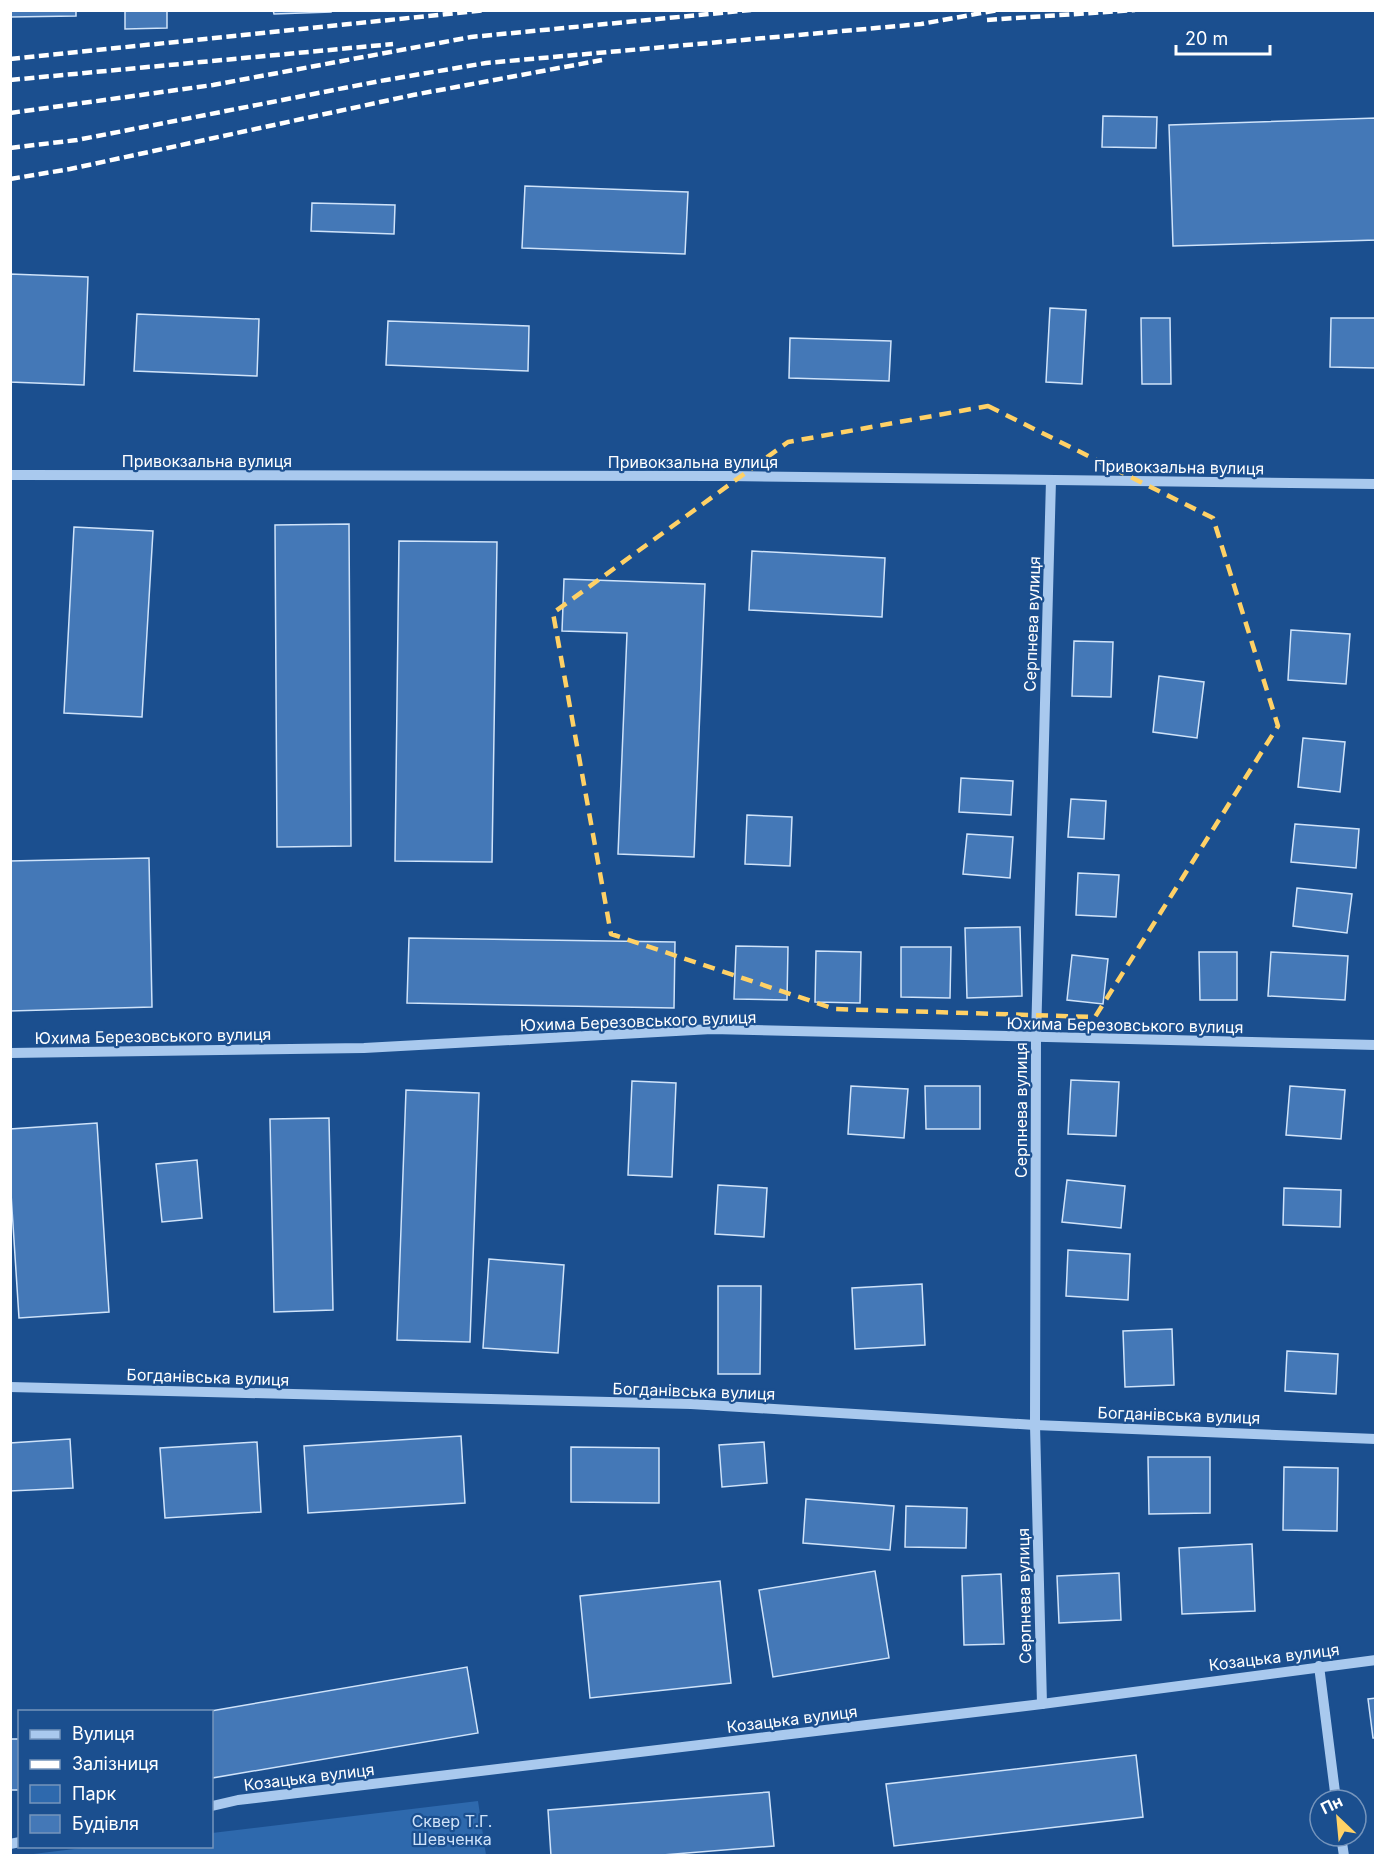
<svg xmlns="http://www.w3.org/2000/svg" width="1386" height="1866" font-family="Inter,sans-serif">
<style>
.green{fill:#2e69ad}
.building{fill:#4478b7;stroke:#cfe3fa;stroke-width:1.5}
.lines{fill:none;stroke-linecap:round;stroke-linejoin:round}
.minor{stroke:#a9c9ee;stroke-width:10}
.rail{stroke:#fff;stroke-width:4.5;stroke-dasharray:10 4.5;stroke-linecap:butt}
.marked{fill:none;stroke:#ffd166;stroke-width:4.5;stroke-dasharray:12 8;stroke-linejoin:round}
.labels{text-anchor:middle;stroke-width:4.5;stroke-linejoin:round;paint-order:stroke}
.street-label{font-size:16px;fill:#fff;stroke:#1b4f8f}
.park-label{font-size:16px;fill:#cfe3fa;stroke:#1b4f8f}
</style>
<rect width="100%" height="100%" fill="#1b4f8f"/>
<polygon class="green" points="478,1801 486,1855 25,1855 99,1846 212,1846 212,1833"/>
<g class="building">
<polygon points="10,10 76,10 76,16 10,17"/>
<polygon points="125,10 167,10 167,28 125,29"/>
<polygon points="273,10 331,10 331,12 274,14"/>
<polygon points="1103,116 1157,117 1156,148 1102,147"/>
<polygon points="1376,118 1376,240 1173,246 1169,125"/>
<polygon points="525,186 688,192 685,254 522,248"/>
<polygon points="312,203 395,205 394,234 311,231"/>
<polygon points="10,274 88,277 84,385 10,382"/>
<polygon points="1050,308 1086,310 1082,384 1046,382"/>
<polygon points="137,314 259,319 257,376 134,371"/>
<polygon points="1141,318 1170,318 1171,384 1142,384"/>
<polygon points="1331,318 1376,318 1376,368 1330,367"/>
<polygon points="388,321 529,326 528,371 386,365"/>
<polygon points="790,338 891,341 889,381 789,378"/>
<polygon points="349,524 351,846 277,847 275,525"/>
<polygon points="74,527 153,531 142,717 64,713"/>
<polygon points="399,541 497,542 492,862 395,861"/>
<polygon points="752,551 885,558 882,617 749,610"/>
<polygon points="564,579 705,584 694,857 618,854 627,633 562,631"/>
<polygon points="1291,630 1350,634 1346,684 1288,680"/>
<polygon points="1074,641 1113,642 1111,697 1072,696"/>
<polygon points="1159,676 1204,682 1197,738 1153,732"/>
<polygon points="1303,738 1345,742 1340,792 1298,787"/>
<polygon points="961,778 1013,781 1011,815 959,812"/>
<polygon points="1071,799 1106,801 1104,839 1068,837"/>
<polygon points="747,815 792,817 790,866 745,864"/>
<polygon points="1295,824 1359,829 1356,868 1291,862"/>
<polygon points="967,834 1013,837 1010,878 963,874"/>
<polygon points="149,858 152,1007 10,1011 10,861"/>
<polygon points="1078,873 1119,875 1116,917 1076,915"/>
<polygon points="1297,888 1352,894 1347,933 1293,926"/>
<polygon points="1020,927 1022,996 967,998 965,928"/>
<polygon points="409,938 675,942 674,1008 407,1003"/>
<polygon points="736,946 788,947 787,1000 734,999"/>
<polygon points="901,947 951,947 950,998 901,997"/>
<polygon points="816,951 861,952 860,1003 815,1002"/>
<polygon points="1199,952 1237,952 1237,1000 1200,1000"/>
<polygon points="1271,952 1348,956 1345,1000 1268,996"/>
<polygon points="1072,955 1108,959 1103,1004 1067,1000"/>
<polygon points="1071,1080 1119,1082 1116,1136 1068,1134"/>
<polygon points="632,1081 676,1083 672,1177 628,1175"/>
<polygon points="851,1086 908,1089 904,1138 848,1134"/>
<polygon points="925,1086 980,1086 980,1129 926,1129"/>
<polygon points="1290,1086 1345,1090 1341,1139 1286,1135"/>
<polygon points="406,1090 479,1093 470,1342 397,1340"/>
<polygon points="329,1118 333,1310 274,1312 270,1119"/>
<polygon points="97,1123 109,1312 19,1318 10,1178 10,1129"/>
<polygon points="197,1160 202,1218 162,1222 156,1164"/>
<polygon points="1067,1180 1125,1186 1121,1228 1062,1222"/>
<polygon points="718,1185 767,1188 764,1237 715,1234"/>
<polygon points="1284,1188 1341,1190 1340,1227 1283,1225"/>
<polygon points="1068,1250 1130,1254 1128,1300 1066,1296"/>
<polygon points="489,1259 564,1265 558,1353 483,1348"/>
<polygon points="922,1284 925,1345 855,1349 852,1288"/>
<polygon points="718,1286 761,1286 760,1374 718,1374"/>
<polygon points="1172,1329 1174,1385 1125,1387 1123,1331"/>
<polygon points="1287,1351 1338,1354 1336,1394 1285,1391"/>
<polygon points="461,1436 465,1503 308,1513 304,1446"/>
<polygon points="70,1439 73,1488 10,1491 10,1443"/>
<polygon points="257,1442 261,1512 165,1518 160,1448"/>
<polygon points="764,1442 767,1483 722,1487 719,1445"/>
<polygon points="571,1447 659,1448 659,1503 571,1502"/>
<polygon points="1148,1457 1210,1457 1210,1513 1149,1514"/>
<polygon points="1284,1467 1338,1468 1337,1531 1283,1530"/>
<polygon points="806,1499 894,1506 890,1550 803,1543"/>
<polygon points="906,1506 967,1508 966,1548 905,1547"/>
<polygon points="1252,1544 1255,1611 1182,1614 1179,1548"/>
<polygon points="875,1571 889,1658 773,1677 759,1590"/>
<polygon points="1119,1573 1121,1620 1059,1623 1057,1576"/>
<polygon points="1001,1574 1004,1644 964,1645 962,1576"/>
<polygon points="720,1581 731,1683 590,1698 580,1596"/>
<polygon points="467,1667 478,1733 212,1778 212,1712 205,1712"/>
<polygon points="1376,1698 1376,1738 1373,1738 1368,1699"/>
<rect x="10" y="1739" width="10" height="51"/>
<polygon points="1136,1755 1143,1817 894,1846 886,1784"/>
<polygon points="769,1792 774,1846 650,1856 551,1856 548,1810"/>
</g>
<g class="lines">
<g class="minor">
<polyline points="10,475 729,476 1376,484"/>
<polyline points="10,1053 364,1048 712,1029 1376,1045"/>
<polyline points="10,1387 691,1404 1035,1425 1376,1439"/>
<polyline points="1319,1666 1336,1800"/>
<polyline points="1042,1704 1035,1425 1036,1038 1051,480"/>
<polyline points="212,1806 238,1800 1042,1704 1376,1660"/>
<polyline points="1341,1836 1344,1856"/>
<polyline points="10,1844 20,1842"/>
</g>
<g class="rail">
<polyline points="987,20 1135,10"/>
<polyline points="10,59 486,10"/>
<polyline points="10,80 393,44"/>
<polyline points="10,113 213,85 471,37 751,10"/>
<polyline points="10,148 77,140 380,81 486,63 921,24 998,10"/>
<polyline points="10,179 70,169 413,95 602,60"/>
</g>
</g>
<path class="marked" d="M 988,406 L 1213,518 L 1278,726 L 1095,1017 L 835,1009 L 611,934 L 553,613 L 788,442 Z"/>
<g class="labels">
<g class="street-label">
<text x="207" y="467">Привокзальна вулиця</text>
<text x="693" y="468">Привокзальна вулиця</text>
<text transform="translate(1179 467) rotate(1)" y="6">Привокзальна вулиця</text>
<text transform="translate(1032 624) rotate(-88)" y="6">Серпнева вулиця</text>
<text transform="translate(638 1021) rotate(-2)" y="6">Юхима Березовського вулиця</text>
<text transform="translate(1125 1025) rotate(1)" y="6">Юхима Березовського вулиця</text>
<text transform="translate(153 1036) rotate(-1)" y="6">Юхима Березовського вулиця</text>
<text transform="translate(1021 1110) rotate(-90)" y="6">Серпнева вулиця</text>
<text transform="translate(208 1377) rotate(2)" y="6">Богданівська вулиця</text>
<text transform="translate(694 1391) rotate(2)" y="6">Богданівська вулиця</text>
<text transform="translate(1179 1415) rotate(2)" y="6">Богданівська вулиця</text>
<text transform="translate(1024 1596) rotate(-91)" y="6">Серпнева вулиця</text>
<text transform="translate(1274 1657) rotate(-7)" y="6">Козацька вулиця</text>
<text transform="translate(792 1719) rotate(-7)" y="6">Козацька вулиця</text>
<text transform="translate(309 1777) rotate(-7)" y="6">Козацька вулиця</text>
</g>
<g class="park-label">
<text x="452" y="1827">Сквер Т.Г.<tspan x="452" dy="18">Шевченка</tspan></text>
</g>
</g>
<rect width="1386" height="1866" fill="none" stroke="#ffffff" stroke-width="24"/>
<rect x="18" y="1710" width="195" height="138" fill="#1b4f8f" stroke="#7695bc" stroke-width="1.5"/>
<rect x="30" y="1730" width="30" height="9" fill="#a9c9ee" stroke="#7695bc" stroke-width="1.5"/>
<text x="72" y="1740" font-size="18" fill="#ffffff">Вулиця</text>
<rect x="30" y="1760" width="30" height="9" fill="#ffffff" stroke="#7695bc" stroke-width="1.5"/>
<text x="72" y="1770" font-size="18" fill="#ffffff">Залізниця</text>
<rect x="30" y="1785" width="30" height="18" fill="#2e69ad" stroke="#7695bc" stroke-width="1.5"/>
<text x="72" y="1800" font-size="18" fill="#ffffff">Парк</text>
<rect x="30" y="1815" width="30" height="18" fill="#4478b7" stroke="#7695bc" stroke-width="1.5"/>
<text x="72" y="1830" font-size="18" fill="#ffffff">Будівля</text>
<g transform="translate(1338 1818) rotate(334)"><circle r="28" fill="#1b4f8f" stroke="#7695bc" stroke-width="1.5"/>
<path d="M0-4.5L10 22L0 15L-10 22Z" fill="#ffd166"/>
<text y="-9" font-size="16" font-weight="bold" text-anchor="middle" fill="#ffffff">Пн</text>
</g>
<path d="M1176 45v9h94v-9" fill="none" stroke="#ffffff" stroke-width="3"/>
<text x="1185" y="45" font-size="18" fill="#ffffff" stroke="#1b4f8f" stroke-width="4.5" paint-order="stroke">20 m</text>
</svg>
